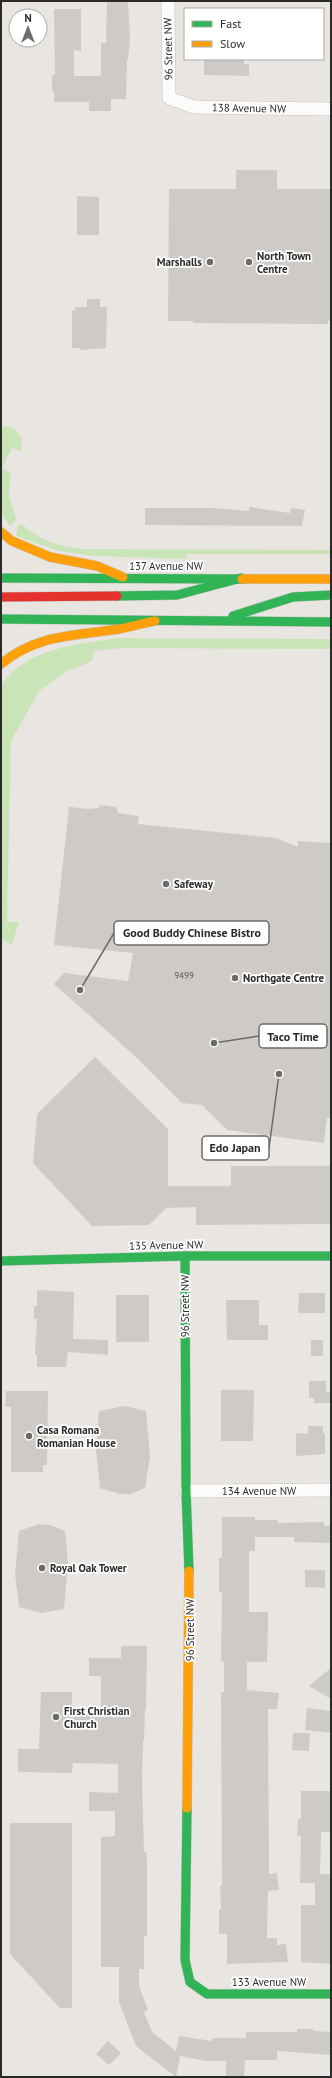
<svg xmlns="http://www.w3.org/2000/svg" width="332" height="2078" font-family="'PT Sans',sans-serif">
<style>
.green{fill:#c9e5b8}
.building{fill:#cecbc7}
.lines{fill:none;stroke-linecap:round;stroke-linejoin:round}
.street-casing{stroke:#c2c1c1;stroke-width:14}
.fast-casing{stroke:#c2c1c1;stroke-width:10}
.slow-casing{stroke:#c2c1c1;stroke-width:10}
.jam-casing{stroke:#c2c1c1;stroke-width:10}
.street{stroke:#fcfbfa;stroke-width:13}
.fast{stroke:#30b455;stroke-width:9}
.slow{stroke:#ff9f0a;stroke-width:9}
.jam{stroke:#e5322d;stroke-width:9}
.poi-dot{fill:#6d6b6a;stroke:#fff;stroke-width:1.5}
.labels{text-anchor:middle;stroke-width:3.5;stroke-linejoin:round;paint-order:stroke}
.number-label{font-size:9px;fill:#555453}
.street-label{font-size:11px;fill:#2a2a2a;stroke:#fff}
.poi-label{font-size:11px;font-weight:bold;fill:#2a2a2a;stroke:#fff;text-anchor:start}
.leader{fill:none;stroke:#6d6b6a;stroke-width:1.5}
.callout-dot{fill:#6d6b6a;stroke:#fff;stroke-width:1.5}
.callout{fill:#fff;stroke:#6d6b6a;stroke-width:1.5}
.callout-label{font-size:12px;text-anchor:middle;font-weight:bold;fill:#2a2a2a}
</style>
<rect width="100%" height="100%" fill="#e9e5e0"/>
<g class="green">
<path d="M 5,426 L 14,428 L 22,439 L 21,451 L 12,448 L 2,468 L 10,473 C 12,480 8,488 9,495 C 10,504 15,511 16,520 L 10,526 L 1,514 L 1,428 Z"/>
<path d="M 18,525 L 23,525 C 40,541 60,547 83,549 L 331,550 L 331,554 L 187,554 L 186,559 L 94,556 L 59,551 L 16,536 Z"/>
<path d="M 119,638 L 331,639 L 331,649 L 121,648 L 94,651 L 92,661 L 65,672 L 39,691 L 11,741 L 7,922 L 19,922 L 12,945 L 2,939 L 1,932 L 1,685 C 29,647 75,645 119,638 Z"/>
</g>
<g class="building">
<polygon points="107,1 128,1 130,40 128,60 127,60 126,99 111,99 111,111 89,111 89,102 54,102 54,91 52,91 52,75 55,75 54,9 81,9 81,51 74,50 74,76 101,76 101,43 106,43"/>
<polygon points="244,59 244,64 249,64 249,76 204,75 204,60"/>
<polygon points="236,170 277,170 277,189 331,189 331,321 328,321 328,324 193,323 193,321 168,321 169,189 236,189"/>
<polygon points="77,196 99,197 99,235 77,235"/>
<polygon points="87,299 100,299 100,307 107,307 106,348 80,350 80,348 72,348 72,311 75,311 75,307 87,307"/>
<polygon points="249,507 290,513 291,508 305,510 302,526 145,525 145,508 212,508 249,511"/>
<polygon points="100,805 116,807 118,813 139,816 138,824 276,838 298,847 298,841 331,843 331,1118 327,1118 324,1143 227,1130 202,1105 182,1103 135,1056 54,984 64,973 128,981 133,953 54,945 69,807 89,809 99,808"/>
<polygon points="95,1057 168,1129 168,1186 231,1186 231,1166 331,1166 331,1224 196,1225 196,1207 166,1208 149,1225 92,1226 33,1163 37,1114"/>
<polygon points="37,1290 74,1292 73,1339 108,1340 108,1355 68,1352 66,1367 37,1367 37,1355 35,1355 37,1319 34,1319 34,1306 37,1306"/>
<polygon points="299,1293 325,1293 325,1313 298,1313"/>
<rect x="116" y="1295" width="33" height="47"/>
<polygon points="226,1300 259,1300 259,1325 268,1325 268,1340 227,1340"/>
<rect x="311" y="1340" width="12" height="16"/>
<polygon points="309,1381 326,1381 326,1392 331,1392 331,1403 314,1403 314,1398 309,1398"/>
<polygon points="221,1390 254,1390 253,1441 221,1441"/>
<polygon points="6,1391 48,1391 47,1465 43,1465 43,1472 11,1472 11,1407 5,1406"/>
<polygon points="125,1406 146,1411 150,1457 145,1488 131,1494 120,1494 100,1488 96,1450 99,1411"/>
<polygon points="308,1426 323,1426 323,1433 325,1433 325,1454 296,1456 296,1433 308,1434"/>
<polygon points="222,1517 255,1517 255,1520 278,1520 278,1523 324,1522 324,1526 331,1526 331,1543 294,1542 294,1537 255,1537 255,1551 249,1551 249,1612 268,1612 268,1628 267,1662 247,1662 247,1690 279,1693 277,1709 268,1709 269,1874 277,1873 279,1890 268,1891 267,1938 277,1938 277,1945 286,1944 288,1962 227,1964 227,1934 219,1934 219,1909 221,1909 220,1886 222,1886 221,1692 224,1692 224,1662 221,1661 222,1592 219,1592 219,1558 222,1558"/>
<polygon points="39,1524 50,1525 65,1531 68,1563 64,1609 41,1613 19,1607 15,1574 19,1531"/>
<polygon points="305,1570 325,1570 325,1588 305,1587"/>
<polygon points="121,1646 147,1646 146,1709 145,1709 144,1741 143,1741 142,1782 144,1852 146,1852 147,1864 147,1936 144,1936 144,1969 139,1969 139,1986 148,2010 144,2012 152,2032 176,2051 179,2036 212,2041 212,2038 246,2038 246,2032 297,2032 297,2029 313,2029 313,2031 331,2032 331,2055 277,2051 277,2060 245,2060 244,2077 226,2077 226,2061 206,2061 180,2056 176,2077 136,2046 119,2002 119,1967 101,1967 101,1837 115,1836 115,1811 89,1811 89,1792 118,1793 118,1764 73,1763 72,1773 18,1772 18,1749 39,1749 41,1692 72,1692 72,1713 101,1713 101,1676 89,1676 89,1658 121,1658"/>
<polygon points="331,1668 331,1699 309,1686"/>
<polygon points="307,1708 331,1711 331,1733 305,1730"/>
<polygon points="293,1733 310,1733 309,1751 292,1750"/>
<polygon points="301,1791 331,1791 331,1832 321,1832 320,1874 331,1874 331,1964 301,1962 301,1905 315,1905 315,1883 300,1883 301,1836 297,1836 298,1819 301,1819"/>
<polygon points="10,1823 72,1823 72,2008 60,2008 10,1954"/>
<polygon points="108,2041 121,2053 109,2065 96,2054"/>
</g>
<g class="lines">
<g class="street-casing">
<g id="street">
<polyline points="168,1 169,98 194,107 331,109"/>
<polyline points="186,1491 331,1490"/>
</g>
</g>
<g class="fast-casing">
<g id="fast">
<polyline points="1,578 242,579"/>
<polyline points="117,596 177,595 241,578"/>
<polyline points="233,616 293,597 331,595"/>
<polyline points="1,619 331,622"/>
<polyline points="185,1256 186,1491 189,1571"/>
<polyline points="1,1261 185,1256 331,1256"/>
<polyline points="187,1808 185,1960 190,1982 207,1994 331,1994"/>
</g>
</g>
<g class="slow-casing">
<g id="slow">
<polyline points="1,532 12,541 50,557 97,566 123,577"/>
<polyline points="242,579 331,579"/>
<path d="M 1,664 C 37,634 75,636 119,629 C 131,627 143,623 155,621"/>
<polyline points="187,1808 189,1571"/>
</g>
</g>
<g class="jam-casing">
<polyline id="jam" points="1,597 117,596"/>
</g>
<use href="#street" class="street"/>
<use href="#fast" class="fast"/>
<use href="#slow" class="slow"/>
<use href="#jam" class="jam"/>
</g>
<g class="poi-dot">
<circle cx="210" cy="262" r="4"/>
<circle cx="249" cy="262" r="4"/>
<circle cx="166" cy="884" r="4"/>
<circle cx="235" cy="978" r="4"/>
<circle cx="29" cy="1436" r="4"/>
<circle cx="42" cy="1568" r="4"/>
<circle cx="56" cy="1717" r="4"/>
</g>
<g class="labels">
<g class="number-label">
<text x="184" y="979">9499</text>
</g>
<g class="street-label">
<text transform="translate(168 49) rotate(-91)" y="4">96 Street NW</text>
<text transform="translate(249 108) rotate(1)" y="4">138 Avenue NW</text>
<text x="166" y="570">137 Avenue NW</text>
<text transform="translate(166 1245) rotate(-1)" y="4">135 Avenue NW</text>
<text transform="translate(185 1306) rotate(-90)" y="4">96 Street NW</text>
<text x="259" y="1495">134 Avenue NW</text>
<text transform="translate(190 1630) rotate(-90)" y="4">96 Street NW</text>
<text x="269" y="1986">133 Avenue NW</text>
</g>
<g class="poi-label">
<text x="257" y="260">North Town<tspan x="257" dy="13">Centre</tspan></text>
<text x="202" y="266" text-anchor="end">Marshalls</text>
<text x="174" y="888">Safeway</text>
<text x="243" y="982">Northgate Centre</text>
<text x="37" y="1434">Casa Romana<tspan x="37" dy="13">Romanian House</tspan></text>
<text x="50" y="1572">Royal Oak Tower</text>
<text x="64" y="1715">First Christian<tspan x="64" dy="13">Church</tspan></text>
</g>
</g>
<path class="leader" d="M80 990L114 933M214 1043L259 1036M279 1074L269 1148"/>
<g class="callout-dot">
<circle cx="80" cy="990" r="4"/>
<circle cx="214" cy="1043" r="4"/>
<circle cx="279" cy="1074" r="4"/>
</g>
<g class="callout">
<rect x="114" y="921" width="155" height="24" rx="4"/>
<rect x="259" y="1024" width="68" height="24" rx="4"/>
<rect x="202" y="1136" width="67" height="24" rx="4"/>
</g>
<g class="callout-label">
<text x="192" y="937">Good Buddy Chinese Bistro</text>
<text x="293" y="1041">Taco Time</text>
<text x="235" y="1152">Edo Japan</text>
</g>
<rect width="332" height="2078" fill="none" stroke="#2a2a2a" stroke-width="4"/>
<rect x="184" y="8" width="140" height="52" fill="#ffffff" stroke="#aaaaaa"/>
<rect x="192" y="21" width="20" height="6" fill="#30b455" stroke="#aaaaaa"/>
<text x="220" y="28" font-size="12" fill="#2a2a2a">Fast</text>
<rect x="192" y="41" width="20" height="6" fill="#ff9f0a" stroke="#aaaaaa"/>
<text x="220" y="48" font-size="12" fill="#2a2a2a">Slow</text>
<g transform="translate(28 28)"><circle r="19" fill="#ffffff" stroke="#aaaaaa"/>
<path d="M0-3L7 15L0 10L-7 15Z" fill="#6d6b6a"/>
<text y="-6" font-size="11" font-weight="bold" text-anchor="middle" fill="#2a2a2a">N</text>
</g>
</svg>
